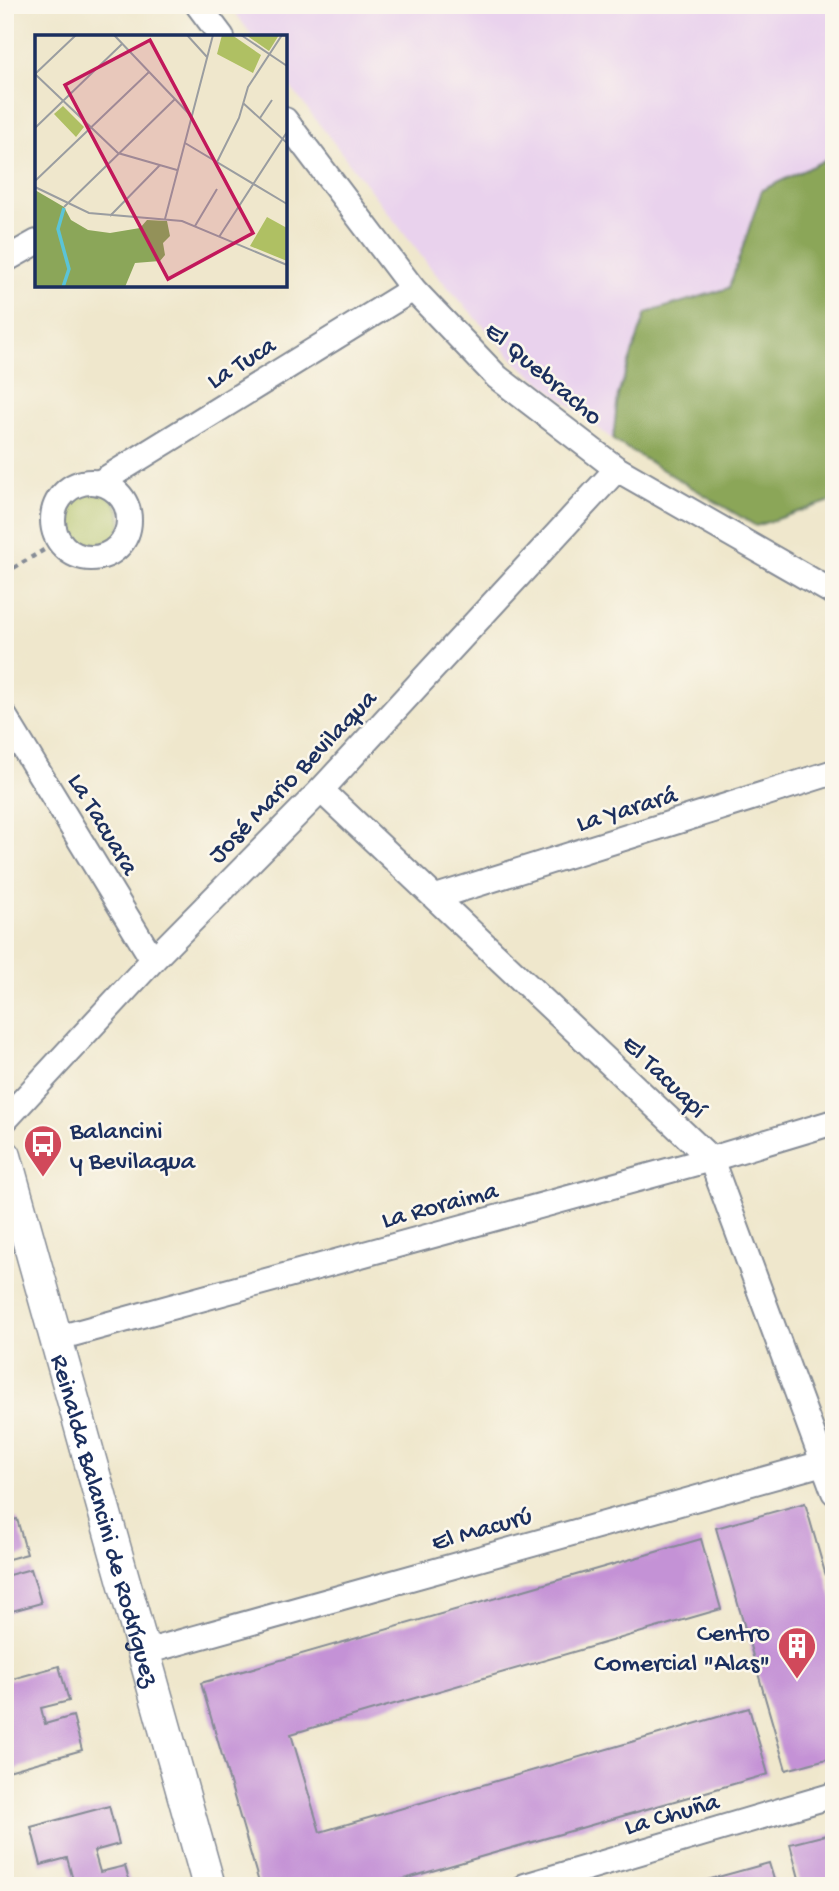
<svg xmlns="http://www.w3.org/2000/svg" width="839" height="1891" font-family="'Gochi Hand',sans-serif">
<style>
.built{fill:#e9d2ed}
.green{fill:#afc063;stroke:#657860;stroke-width:2}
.forest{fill:#8ba659;stroke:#536a5c;stroke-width:2}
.building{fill:#c492d6}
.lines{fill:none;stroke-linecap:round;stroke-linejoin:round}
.minor-casing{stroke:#858b95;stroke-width:28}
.tertiary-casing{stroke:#858b95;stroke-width:35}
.path{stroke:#858b95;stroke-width:4.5;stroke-dasharray:5 5;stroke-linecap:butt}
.minor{stroke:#fff;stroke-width:24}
.tertiary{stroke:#fff;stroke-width:32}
.labels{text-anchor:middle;stroke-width:5;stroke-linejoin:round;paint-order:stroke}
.street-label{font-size:26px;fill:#1b2f5e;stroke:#fbf7ec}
.poi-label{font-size:26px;fill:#1b2f5e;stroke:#fbf7ec;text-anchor:start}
.inset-river{fill:none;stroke:#5bc4d7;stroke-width:3.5}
.inset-road{fill:none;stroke:#9a9da0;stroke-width:2}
.view{fill:#c2185b;fill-opacity:0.15;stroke:#c2185b;stroke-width:3.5}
.inset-edge{fill:none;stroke:#1b2f5e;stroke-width:3.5}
</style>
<rect width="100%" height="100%" fill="#fbf7ec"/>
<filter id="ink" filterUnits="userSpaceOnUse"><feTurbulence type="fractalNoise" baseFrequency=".0143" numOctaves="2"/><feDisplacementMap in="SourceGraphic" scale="14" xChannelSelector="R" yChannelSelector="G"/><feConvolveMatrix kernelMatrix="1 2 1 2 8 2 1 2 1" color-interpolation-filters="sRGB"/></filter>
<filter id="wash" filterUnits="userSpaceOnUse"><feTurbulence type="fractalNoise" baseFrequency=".00686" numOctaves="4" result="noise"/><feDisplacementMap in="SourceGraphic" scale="28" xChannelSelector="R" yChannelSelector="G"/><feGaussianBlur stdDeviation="1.57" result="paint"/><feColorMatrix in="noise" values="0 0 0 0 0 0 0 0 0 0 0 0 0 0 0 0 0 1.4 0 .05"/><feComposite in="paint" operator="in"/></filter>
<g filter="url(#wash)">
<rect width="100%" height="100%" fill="#efe7cc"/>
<polygon class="built" points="229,5 834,5 834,162 825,160 758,203 729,288 646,313 618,395 613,440 517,363 433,271 285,80 285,37 253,37"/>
<circle class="green" cx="90" cy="521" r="31"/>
<polygon class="forest" points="825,160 834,162 834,500 756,526 613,440 618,395 646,313 729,288 762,190"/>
<g id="blocks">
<g class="building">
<polygon points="805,1503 834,1604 834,1757 786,1770 716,1528"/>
<polygon points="17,1519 27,1554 5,1560 5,1522"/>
<polygon points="701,1539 721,1609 291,1734 320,1832 749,1708 768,1774 380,1886 260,1886 201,1683"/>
<polygon points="31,1569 41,1603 5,1613 5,1576"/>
<polygon points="59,1666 69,1701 41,1708 45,1724 73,1716 82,1750 5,1772 5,1735 9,1734 5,1722 5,1681"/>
<polygon points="109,1806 119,1844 94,1851 100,1872 125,1866 131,1886 56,1886 73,1880 67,1858 41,1865 31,1827"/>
<polygon points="834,1833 834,1886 801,1886 790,1844"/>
<polygon points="769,1863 776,1886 690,1886 689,1885"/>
</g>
</g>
</g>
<g filter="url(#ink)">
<use href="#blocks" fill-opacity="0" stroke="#858b95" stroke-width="2"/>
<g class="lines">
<g class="minor-casing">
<g id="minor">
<polyline points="198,5 222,37"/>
<polyline points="285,120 413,289 497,377 617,469 834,593"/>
<polyline points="5,260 37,242"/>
<circle cx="91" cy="520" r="38"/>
<polyline points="99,483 413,289"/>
<polyline points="5,717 153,960"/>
<polyline points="321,790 711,1159 834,1492"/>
<polyline points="436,897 834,772"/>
<polyline points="5,1120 153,960 321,790 617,469"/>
<polyline points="58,1338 711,1159 834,1122"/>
<polyline points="145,1652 834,1460"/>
<polyline points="525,1886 834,1795"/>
</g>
</g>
<g class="tertiary-casing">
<g id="tertiary">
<path id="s1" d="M 5,1156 L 209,1886"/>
</g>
</g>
<polyline class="path" points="5,573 59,541"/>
<use href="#minor" class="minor"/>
<use href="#tertiary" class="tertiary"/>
</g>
</g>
<defs>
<g id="bus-pin" transform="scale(2.0125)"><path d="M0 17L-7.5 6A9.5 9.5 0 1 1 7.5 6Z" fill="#d1495b" stroke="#fbf7ec"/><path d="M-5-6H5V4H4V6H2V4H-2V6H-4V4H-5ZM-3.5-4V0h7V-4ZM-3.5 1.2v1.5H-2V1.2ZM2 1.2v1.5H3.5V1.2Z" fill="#fff"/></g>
<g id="building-pin" transform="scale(2.0125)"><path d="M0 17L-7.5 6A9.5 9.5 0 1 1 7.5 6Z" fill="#d1495b" stroke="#fbf7ec"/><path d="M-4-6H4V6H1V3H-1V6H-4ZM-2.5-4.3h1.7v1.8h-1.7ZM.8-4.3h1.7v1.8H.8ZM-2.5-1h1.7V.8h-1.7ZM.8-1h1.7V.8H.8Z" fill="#fff"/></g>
</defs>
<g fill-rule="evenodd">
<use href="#bus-pin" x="43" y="1144"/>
<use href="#building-pin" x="797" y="1646"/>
</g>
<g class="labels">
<g class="street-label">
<text transform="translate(240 361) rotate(-32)" y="9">La Tuca</text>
<text transform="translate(545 372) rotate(40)" y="9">El Quebracho</text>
<text transform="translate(291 775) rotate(-46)" y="9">José Mario Bevilaqua</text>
<text transform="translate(626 807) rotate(-17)" y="9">La Yarará</text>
<text transform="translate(105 823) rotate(59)" y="9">La Tacuara</text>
<text transform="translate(666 1075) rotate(44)" y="9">El Tacuapí</text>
<text transform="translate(439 1203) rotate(-15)" y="9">La Roraima</text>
<text dy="9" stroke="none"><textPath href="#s1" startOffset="378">Reinalda Balancini de Rodríguez</textPath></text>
<text transform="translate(481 1527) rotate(-16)" y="9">El Macurú</text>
<text transform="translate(671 1812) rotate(-16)" y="9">La Chuña</text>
</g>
<g class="poi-label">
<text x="70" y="1138">Balancini<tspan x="70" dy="30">y Bevilaqua</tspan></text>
<text x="770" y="1640" text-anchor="end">Centro<tspan x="770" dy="30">Comercial "Alas"</tspan></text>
</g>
</g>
<g transform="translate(35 35)">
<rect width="252" height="252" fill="#efe7cc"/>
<path d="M 187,0 L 197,0 L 226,20 L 218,38 L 182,19 ZM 211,0 L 244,0 L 234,16 ZM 28,71 L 49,92 L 41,102 L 19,79 ZM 232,182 L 252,193 L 252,226 L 215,211 Z" fill="#afc063"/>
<path d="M 0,155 L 29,172 L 36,185 L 53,195 L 75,198 L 105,193 L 112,185 L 132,186 L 135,201 L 128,208 L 130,220 L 125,226 L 100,228 L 90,252 L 0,252 Z" fill="#8ba659"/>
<path class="inset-river" d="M 28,252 L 34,234 L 23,194 L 29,173"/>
<path class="inset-road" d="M 79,0 L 157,82M 152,0 L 172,22M 206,0 L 252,31M 0,39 L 83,118 L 142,135M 0,39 L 41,0M 208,68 L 252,108M 225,83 L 237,65M 0,93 L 87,9M 150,108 L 252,169M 182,127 L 204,83 L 213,52 L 247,0M 0,146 L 114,37M 0,152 L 54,178 L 147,186 L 252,230M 29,172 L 140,64M 75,181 L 125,130M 130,184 L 178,0M 160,191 L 182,154M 184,202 L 252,97"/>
<path class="view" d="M 115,5 L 218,198 L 133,244 L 30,50 Z"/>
<rect width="252" height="252" class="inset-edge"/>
</g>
<rect width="839" height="1891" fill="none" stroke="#fbf7ec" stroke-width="28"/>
</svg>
